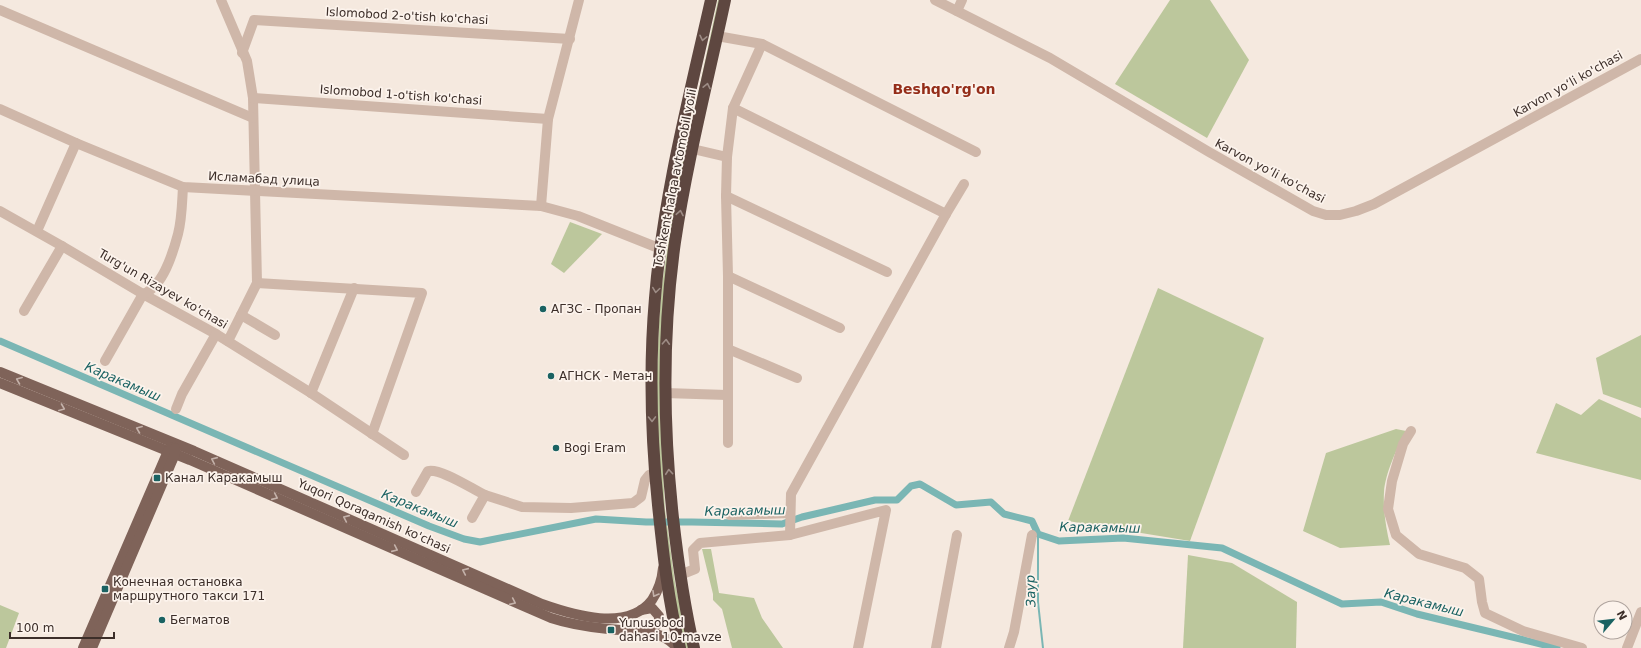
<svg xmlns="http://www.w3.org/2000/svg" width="1641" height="648" font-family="'DejaVu Sans',sans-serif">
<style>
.green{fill:#bcc79c}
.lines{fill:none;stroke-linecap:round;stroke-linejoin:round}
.stream{stroke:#7ab6b4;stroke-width:2}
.canal{stroke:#7ab6b4;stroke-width:7}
.minor{stroke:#cfb7a9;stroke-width:10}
.major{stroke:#7f6359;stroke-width:10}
.highway{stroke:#5e4740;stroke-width:12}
.oneway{stroke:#9d8c85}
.oneway2{stroke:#c4b2aa}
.poi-dot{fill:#1a6262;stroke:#fcf3ec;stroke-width:1.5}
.labels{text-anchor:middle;stroke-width:3.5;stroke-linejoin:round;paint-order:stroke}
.street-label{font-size:12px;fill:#3c2e29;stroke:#fcf3ec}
.poi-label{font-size:12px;fill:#3c2e29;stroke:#fcf3ec;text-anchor:start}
.water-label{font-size:13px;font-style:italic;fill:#1a6262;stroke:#fcf3ec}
.quarter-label{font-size:14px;font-weight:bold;fill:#942d19;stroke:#fcf3ec}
</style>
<rect width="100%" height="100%" fill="#f5e9df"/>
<g class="green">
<polygon points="718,0 722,0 698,113 694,113"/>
<polygon points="1170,0 1210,0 1249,60 1207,138 1115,84"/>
<polygon points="687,139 691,140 683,176 661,435 665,509 675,583 689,648 685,648 678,622 661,510 656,396 659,321 662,285 673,211"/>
<polygon points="570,222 602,234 564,273 551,264"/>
<polygon points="1158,288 1264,338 1190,541 1068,521"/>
<polygon points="1641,335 1641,408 1603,394 1596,358"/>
<polygon points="1599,399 1641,418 1641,480 1536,453 1556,403 1581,415"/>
<path d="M 1396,429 L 1406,431 C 1397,448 1385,474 1384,492 C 1383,510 1386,528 1390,545 L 1340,548 L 1303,531 L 1326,453 Z"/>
<polygon points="702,549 711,549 719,593 754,598 762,618 783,648 732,648 722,609 713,600 713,594"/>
<polygon points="1188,555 1232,563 1297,602 1296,648 1183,648"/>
<polygon points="0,605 19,613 6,648 0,648"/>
</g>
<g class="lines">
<polyline class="stream" points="1038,534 1038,602 1043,648"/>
<polyline class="canal" points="0,341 429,526 464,539 480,542 596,519 646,522 692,522 782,524 802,517 875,500 897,500 911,486 920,484 956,505 991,502 1004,514 1032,521 1038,534 1059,541 1123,538 1222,548 1342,604 1381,602 1417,614 1557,648"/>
<g class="minor">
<polyline points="221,0 247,61 253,98 257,283 241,315"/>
<polyline points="935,0 1050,58 1209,152 1313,211 1326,215 1340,215 1356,211 1374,204 1641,59"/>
<polyline points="0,10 253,118"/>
<polyline points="957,11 962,0"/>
<polyline points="717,36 762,44 976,152"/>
<polyline points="242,53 254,20 570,39"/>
<polyline points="253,98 548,119"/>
<polyline points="733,108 946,214"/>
<polyline points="0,109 76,143 183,187 541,206 578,216 661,249"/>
<polyline points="697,150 727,157"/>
<polyline points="726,196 887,272"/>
<polyline points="541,206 548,119 579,0"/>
<polyline points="0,211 62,246 143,294 216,334 311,393 404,455"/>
<polyline points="37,231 76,143"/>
<polyline points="728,276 840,328"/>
<polyline points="257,283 422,293 372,434"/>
<polyline points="24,311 62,246"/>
<polyline points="228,341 241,315 275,335"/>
<polyline points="728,349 797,378"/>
<path d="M 105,361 L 143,294 C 163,287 173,253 178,234 C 182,219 182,202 183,187"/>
<polyline points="311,393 354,288"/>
<polyline points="665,393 727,395"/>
<polyline points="176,409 182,394 216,334"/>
<polyline points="1411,431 1403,444 1392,481 1388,509 1396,535 1419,554 1465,568 1479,579 1482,602 1485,613 1523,631 1582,648"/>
<polyline points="728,443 728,276 726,196 727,157 733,108 762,44"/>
<path d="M 416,492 L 428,471 C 441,468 472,489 485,495 L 472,518"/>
<polyline points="485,495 522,507 571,508 633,503 641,497 645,480 649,475 655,473"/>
<polyline points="730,515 790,513"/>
<polyline points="790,535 791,494 946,214 964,184"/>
<polyline points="680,575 695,569 693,550 700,543 790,535 886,510 858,648"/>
<polyline points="936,648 957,535"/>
<polyline points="1009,648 1014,632 1032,535"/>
<polyline points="1627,648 1641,612"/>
</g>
<g class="major">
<path d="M 0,372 L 194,451 L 542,604 C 573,615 628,632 652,600 C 658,591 662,580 663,568"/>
<path d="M 0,383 L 190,460 L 551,618 C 569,624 588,627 608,629 C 632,632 659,626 677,648"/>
<path d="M 641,610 L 652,608 L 659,616 C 660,626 653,628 645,631"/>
<polyline points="83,648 168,451 173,447"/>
<polyline points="92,648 175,454 175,448"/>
</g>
<g class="highway">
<path d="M 680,648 C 668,601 663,553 658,505 C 651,436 649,367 655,298 C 663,197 689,98 711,0"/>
<path d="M 694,648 C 684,605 678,562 673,518 C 663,426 662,334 675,242 C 687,161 708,80 725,0"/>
</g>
</g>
<defs><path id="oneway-chevron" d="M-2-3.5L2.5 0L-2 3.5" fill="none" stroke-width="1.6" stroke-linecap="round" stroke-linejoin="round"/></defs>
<g class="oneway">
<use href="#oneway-chevron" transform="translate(703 38) rotate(102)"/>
<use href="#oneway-chevron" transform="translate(707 86) rotate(-78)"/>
<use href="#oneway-chevron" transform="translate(680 213) rotate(-79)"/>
<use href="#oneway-chevron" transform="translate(656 290) rotate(98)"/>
<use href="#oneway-chevron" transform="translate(666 342) rotate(-87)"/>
<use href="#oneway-chevron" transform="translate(652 419) rotate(89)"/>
<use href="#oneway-chevron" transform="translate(669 472) rotate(-95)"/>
</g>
<g class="oneway2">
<use href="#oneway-chevron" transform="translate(19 380) rotate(-158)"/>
<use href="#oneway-chevron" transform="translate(62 408) rotate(22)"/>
<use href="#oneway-chevron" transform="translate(139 429) rotate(-158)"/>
<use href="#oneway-chevron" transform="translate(214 460) rotate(-156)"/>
<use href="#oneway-chevron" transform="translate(275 497) rotate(24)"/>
<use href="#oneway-chevron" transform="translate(346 518) rotate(-156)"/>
<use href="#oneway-chevron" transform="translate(395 549) rotate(24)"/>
<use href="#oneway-chevron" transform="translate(465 571) rotate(-156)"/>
<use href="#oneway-chevron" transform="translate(655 594) rotate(120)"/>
<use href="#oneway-chevron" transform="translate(513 602) rotate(24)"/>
</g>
<g class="poi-dot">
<circle cx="543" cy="309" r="4"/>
<circle cx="551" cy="376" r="4"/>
<circle cx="556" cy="448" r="4"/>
<rect x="153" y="474" width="8" height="8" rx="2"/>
<rect x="101" y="585" width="8" height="8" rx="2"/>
<circle cx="162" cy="620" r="4"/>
<rect x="607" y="626" width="8" height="8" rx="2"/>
</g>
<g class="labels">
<g class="street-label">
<text transform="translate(407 16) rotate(3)" y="4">Islomobod 2-o'tish ko'chasi</text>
<text transform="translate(1568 84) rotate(-29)" y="4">Karvon yo‘li ko'chasi</text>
<text transform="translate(401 95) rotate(4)" y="4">Islomobod 1-o'tish ko'chasi</text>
<text transform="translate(1270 171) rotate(28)" y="4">Karvon yo‘li ko'chasi</text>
<text transform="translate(675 178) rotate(-79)" y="4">Toshkent halqa avtomobil yo'li</text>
<text transform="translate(264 179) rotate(3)" y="4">Исламабад улица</text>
<text transform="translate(163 289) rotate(30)" y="4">Turg'un Rizayev ko'chasi</text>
<text transform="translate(374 516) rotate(24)" y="4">Yuqori Qoraqamish ko'chasi</text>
</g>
<g class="poi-label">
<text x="551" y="313">АГЗС - Пропан</text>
<text x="559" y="380">АГНСК - Метан</text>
<text x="564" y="452">Bogi Eram</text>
<text x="165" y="482">Канал Каракамыш</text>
<text x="113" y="586">Конечная остановка<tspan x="113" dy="14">маршрутного такси 171</tspan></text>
<text x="170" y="624">Бегматов</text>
<text x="619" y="627">Yunusobod<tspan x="619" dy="14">dahasi 10-mavze</tspan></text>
</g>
<g class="water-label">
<text transform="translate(123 381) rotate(23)" y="5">Каракамыш</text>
<text transform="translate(420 508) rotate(22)" y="5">Каракамыш</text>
<text transform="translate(745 510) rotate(-1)" y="5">Каракамыш</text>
<text transform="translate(1100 527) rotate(1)" y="5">Каракамыш</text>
<text transform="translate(1030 591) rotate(-92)" y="5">Заур</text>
<text transform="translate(1424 602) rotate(14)" y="5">Каракамыш</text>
</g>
<g class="quarter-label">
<text x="944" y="94">Beshqo'rg'on</text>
</g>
</g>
<g transform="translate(1613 620) rotate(62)"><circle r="19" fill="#fcf3ec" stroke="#afa49e"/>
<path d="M0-3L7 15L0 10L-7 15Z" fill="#1a6262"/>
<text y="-6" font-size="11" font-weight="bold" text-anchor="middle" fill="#3c2e29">N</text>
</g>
<path d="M10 632v6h104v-6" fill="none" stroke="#3c2e29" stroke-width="2"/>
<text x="16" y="632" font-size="12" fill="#3c2e29" stroke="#fcf3ec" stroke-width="3" paint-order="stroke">100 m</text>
</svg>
